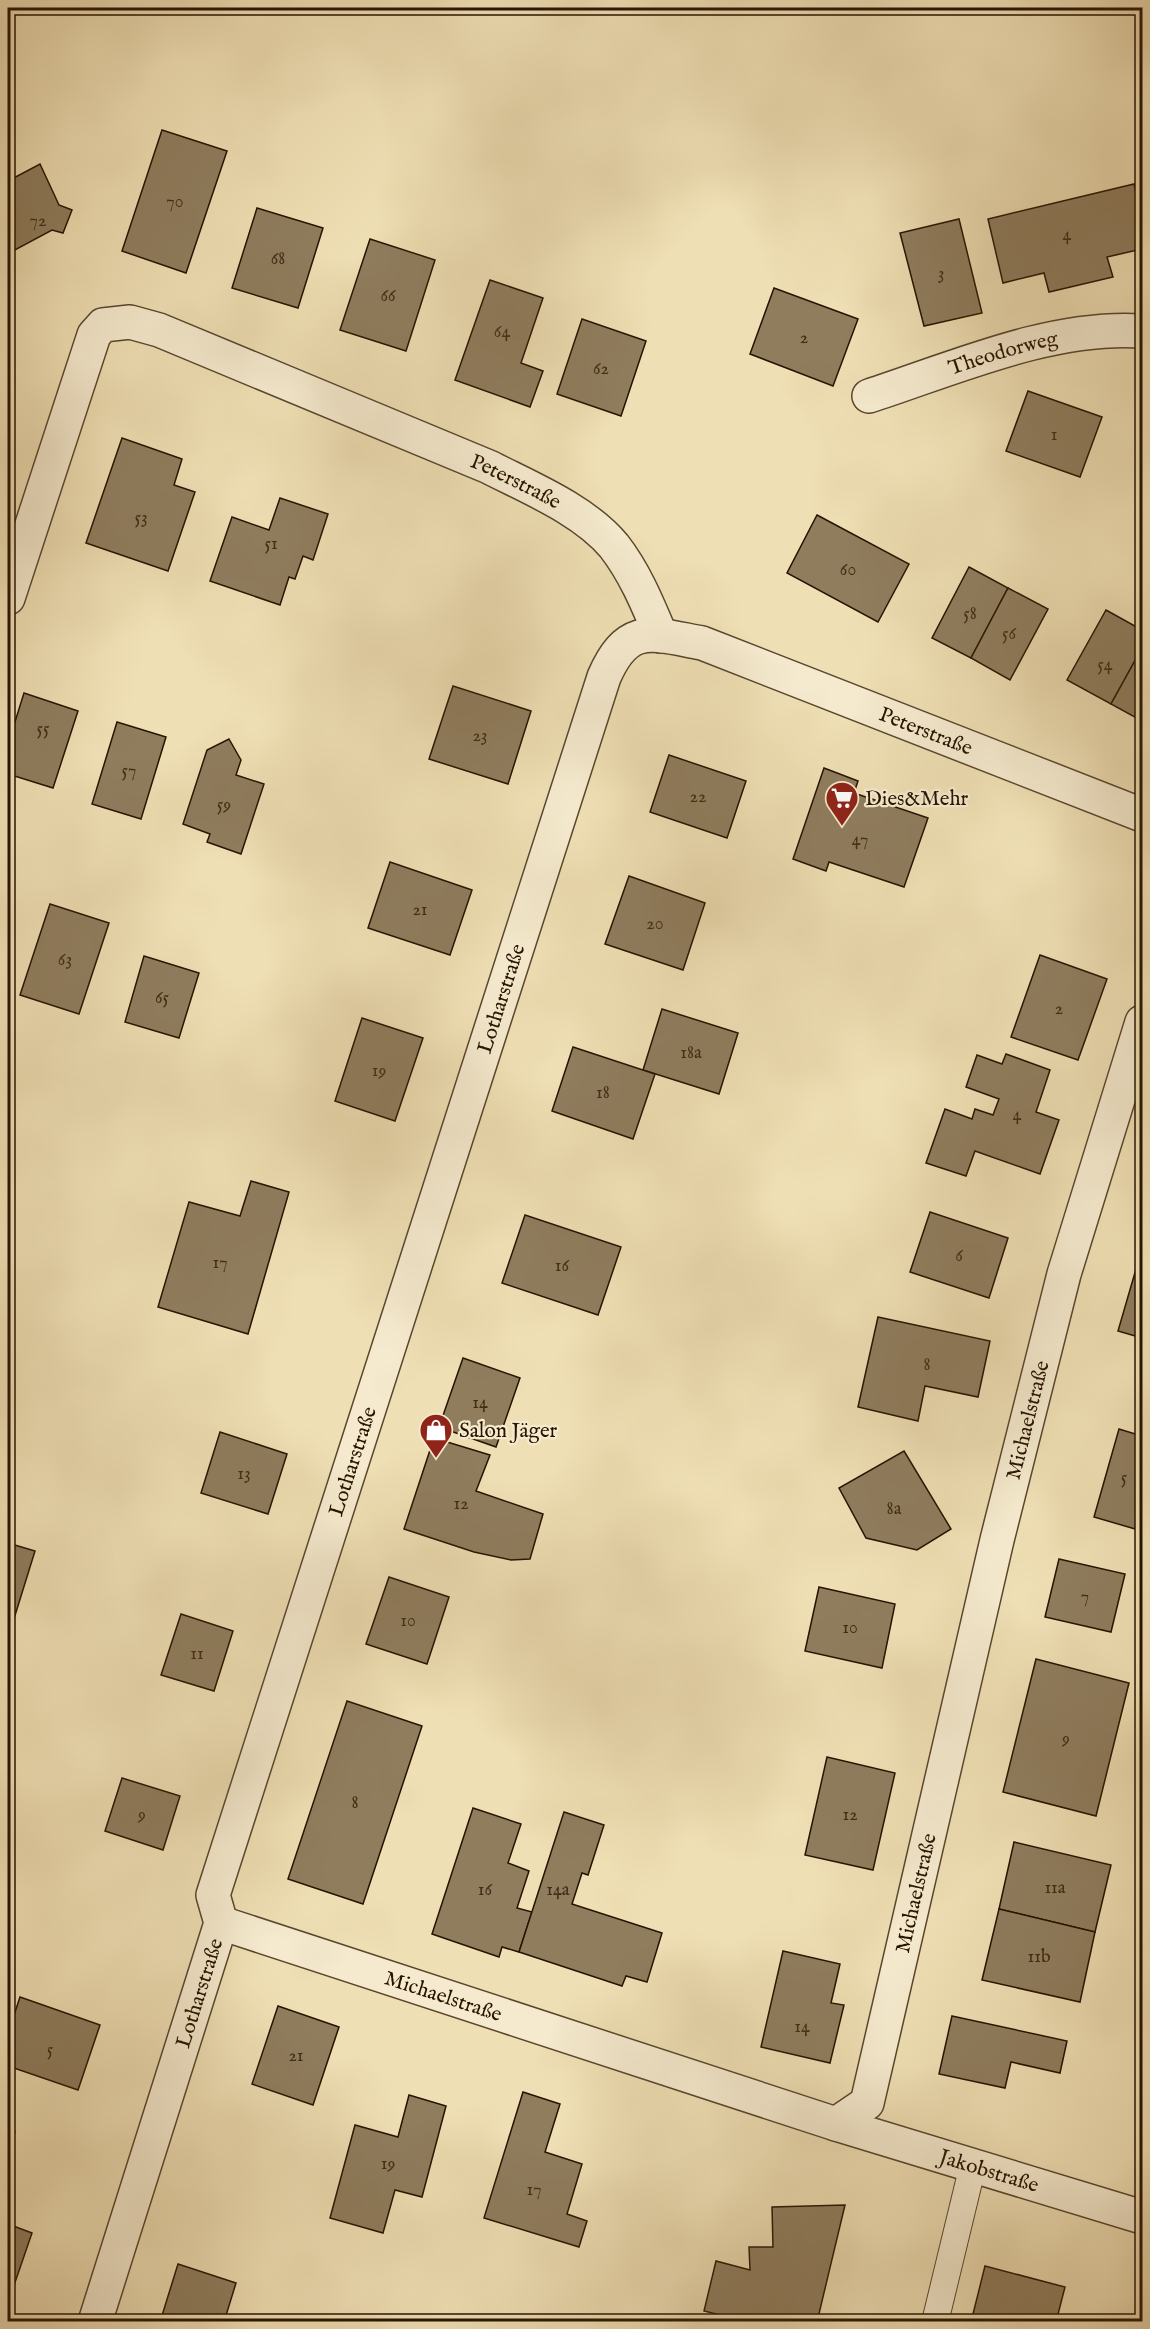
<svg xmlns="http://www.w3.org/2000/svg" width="1150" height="2329" font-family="'IM FELL English',serif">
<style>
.building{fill:#8f7d5e;stroke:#271300;stroke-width:1.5}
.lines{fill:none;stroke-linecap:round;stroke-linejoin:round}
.lane-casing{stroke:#59462d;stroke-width:28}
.street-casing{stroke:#59462d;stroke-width:36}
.lane{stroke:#f5eace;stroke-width:26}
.street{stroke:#f5eace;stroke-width:33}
.labels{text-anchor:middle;stroke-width:4.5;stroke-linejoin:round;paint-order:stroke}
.number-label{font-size:18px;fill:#412e18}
.street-label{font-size:21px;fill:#271300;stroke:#f5eace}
.poi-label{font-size:21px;fill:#271300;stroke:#f5eace;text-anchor:start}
</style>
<rect width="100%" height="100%" fill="#efdfb4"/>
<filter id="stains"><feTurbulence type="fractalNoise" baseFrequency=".00333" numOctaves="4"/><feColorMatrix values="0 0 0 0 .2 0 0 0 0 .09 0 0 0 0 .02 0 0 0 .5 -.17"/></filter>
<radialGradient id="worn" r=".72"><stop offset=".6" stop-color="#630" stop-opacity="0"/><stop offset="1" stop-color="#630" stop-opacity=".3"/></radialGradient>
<g class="building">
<polygon points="162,130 227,151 186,273 122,251"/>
<polygon points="40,164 59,205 72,210 63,233 52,230 9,253 8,256 8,181"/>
<polygon points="1134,184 1142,220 1142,249 1107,257 1113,277 1049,292 1044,273 1003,283 988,219"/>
<polygon points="257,208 323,228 298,308 232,288"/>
<polygon points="959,219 982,313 924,326 900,233"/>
<polygon points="370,239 435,260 406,351 340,330"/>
<polygon points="490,280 543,298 521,363 543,371 530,407 455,380"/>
<polygon points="774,288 858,319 833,386 750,354"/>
<polygon points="582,319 646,341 621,416 557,394"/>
<polygon points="1028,391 1102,417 1080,477 1006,451"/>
<polygon points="122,438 182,459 174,485 195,492 168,571 86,543"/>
<polygon points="280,498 328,514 313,560 303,556 295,579 289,577 280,605 210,581 232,517 269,530"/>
<polygon points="817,515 909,564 878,622 787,573"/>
<polygon points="969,567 1008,588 971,658 932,638"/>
<polygon points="1008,588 1048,609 1010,680 971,658"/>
<polygon points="1106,610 1142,630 1142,648 1111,704 1067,680"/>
<polygon points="1142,648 1142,721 1111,704"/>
<polygon points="453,686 531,711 508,784 429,759"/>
<polygon points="24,693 78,711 53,788 8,774 8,744"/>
<polygon points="117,722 166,737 141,819 92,804"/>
<polygon points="229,739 241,760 236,775 264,784 241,854 207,842 210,834 183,824 207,750"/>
<polygon points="669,755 746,781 727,838 650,812"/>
<polygon points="824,768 858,781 854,793 928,818 904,887 829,862 826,871 793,859"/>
<polygon points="390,862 472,890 450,955 368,928"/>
<polygon points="629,876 705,903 683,970 605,944"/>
<polygon points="50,904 109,923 79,1014 20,995"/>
<polygon points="1040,955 1107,979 1078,1060 1011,1037"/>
<polygon points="144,956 199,973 179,1038 125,1022"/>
<polygon points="662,1009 738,1033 719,1094 643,1070"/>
<polygon points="362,1018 423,1038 395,1121 335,1101"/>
<polygon points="573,1047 655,1074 633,1139 552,1111"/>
<polygon points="1006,1054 1050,1070 1036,1112 1059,1120 1040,1174 975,1151 966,1176 926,1163 945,1109 972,1119 975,1109 993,1115 999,1099 966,1087 977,1055 1002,1064"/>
<polygon points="251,1181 289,1192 248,1334 158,1307 189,1202 240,1216"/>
<polygon points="930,1212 1008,1238 989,1298 910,1272"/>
<polygon points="525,1215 621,1247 598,1315 502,1283"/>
<polygon points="1136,1269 1142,1271 1142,1338 1118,1331"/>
<polygon points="878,1317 990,1341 978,1397 925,1386 918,1421 858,1407"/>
<polygon points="463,1358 520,1378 496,1447 439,1427"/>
<polygon points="1119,1429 1142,1436 1142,1531 1094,1517"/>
<polygon points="220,1432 287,1454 268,1514 201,1493"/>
<polygon points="434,1438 490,1455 476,1491 543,1514 530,1559 511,1560 474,1552 404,1529"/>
<polygon points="904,1451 951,1529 917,1550 866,1538 839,1488"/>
<polygon points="8,1543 35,1551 8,1638"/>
<polygon points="1059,1559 1125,1574 1111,1632 1045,1617"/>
<polygon points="389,1577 449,1597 427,1664 366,1644"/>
<polygon points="819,1587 895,1604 882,1668 805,1651"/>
<polygon points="181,1614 233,1631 214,1691 161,1675"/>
<polygon points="1036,1659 1129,1683 1096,1816 1003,1792"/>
<polygon points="347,1701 422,1726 363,1904 288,1879"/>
<polygon points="827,1757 895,1773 873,1870 805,1855"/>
<polygon points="122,1778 180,1796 163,1850 105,1831"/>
<polygon points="473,1808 521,1824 508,1863 529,1871 517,1908 532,1912 519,1952 502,1947 499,1957 432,1934"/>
<polygon points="564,1812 604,1825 588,1875 582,1873 572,1904 662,1933 647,1982 626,1976 622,1986 519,1952"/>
<polygon points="1014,1842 1111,1865 1095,1932 999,1909"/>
<polygon points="999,1909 1095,1932 1080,2002 982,1980"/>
<polygon points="783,1951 840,1964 831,2003 844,2005 830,2063 761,2047"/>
<polygon points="20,1997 100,2025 78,2090 8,2066 8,2033"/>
<polygon points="278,2006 339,2027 313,2105 252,2084"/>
<polygon points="952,2016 1067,2041 1060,2073 1011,2062 1005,2088 939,2074"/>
<polygon points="523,2092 560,2104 545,2152 582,2164 567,2214 587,2221 579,2247 484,2218"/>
<polygon points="409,2095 446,2106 422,2197 395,2190 383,2233 330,2218 355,2125 398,2137"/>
<polygon points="8,2130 15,2132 8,2156"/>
<polygon points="845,2205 817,2322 749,2322 704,2311 716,2261 750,2270 749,2247 773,2247 772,2207"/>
<polygon points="8,2224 32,2233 11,2294 8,2293"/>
<polygon points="178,2264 236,2283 224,2322 160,2322"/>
<polygon points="985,2266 1065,2287 1056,2322 971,2322"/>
</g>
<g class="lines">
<g class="lane-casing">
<polyline id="lane" points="935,2322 973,2165"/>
</g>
<g class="street-casing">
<g id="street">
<path id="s1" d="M 869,396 C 955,368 1051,325 1142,331"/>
<path id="s2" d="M 8,598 L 94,335 L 103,325 L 130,322 L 159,330 L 489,467 C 530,488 584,510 614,546 C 635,573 648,605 661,636"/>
<path id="s3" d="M 221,1923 L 836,2124 L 867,2103 L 997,1540 L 1064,1274 L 1142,1022"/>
<path id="s4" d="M 836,2124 L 1142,2217"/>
<path id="s5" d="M 95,2322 L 221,1923 L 213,1895 L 604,677 C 628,622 652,634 702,643 L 1142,815"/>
</g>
</g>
<use href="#lane" class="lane"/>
<use href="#street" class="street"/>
</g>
<defs>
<g id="supermarket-pin" transform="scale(1.725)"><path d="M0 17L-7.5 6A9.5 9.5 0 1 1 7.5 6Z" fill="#8f2418" stroke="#f5eace"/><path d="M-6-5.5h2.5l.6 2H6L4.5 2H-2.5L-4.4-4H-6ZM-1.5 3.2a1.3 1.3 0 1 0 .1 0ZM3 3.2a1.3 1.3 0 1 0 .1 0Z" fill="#fff"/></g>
<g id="shop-pin" transform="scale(1.725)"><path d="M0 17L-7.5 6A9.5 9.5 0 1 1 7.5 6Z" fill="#8f2418" stroke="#f5eace"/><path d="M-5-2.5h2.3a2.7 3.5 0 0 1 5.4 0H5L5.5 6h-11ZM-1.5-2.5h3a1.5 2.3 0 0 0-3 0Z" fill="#fff"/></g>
</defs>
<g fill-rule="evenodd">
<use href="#supermarket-pin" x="842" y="798"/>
<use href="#shop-pin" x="436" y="1430"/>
</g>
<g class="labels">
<g class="number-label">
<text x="175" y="207">70</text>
<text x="38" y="226">72</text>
<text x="1067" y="240">4</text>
<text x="278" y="264">68</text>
<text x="941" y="279">3</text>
<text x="388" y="301">66</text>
<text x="502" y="337">64</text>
<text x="804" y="343">2</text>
<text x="601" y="374">62</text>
<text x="1054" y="440">1</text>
<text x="141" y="523">53</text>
<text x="271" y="549">51</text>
<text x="848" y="575">60</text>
<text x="970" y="619">58</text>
<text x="1009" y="639">56</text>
<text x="1105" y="670">54</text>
<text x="43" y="734">55</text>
<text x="480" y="741">23</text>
<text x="129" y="776">57</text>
<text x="698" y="802">22</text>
<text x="224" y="810">59</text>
<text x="860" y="845">47</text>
<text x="420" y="915">21</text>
<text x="655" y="929">20</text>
<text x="65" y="965">63</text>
<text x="162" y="1003">65</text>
<text x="1059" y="1014">2</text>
<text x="691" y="1058">18a</text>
<text x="379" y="1076">19</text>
<text x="603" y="1098">18</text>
<text x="1017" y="1120">4</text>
<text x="959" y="1261">6</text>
<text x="220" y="1268">17</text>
<text x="562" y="1271">16</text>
<text x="927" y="1370">8</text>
<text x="480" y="1408">14</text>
<text x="244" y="1479">13</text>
<text x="1124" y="1483">5</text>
<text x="461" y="1509">12</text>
<text x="894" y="1514">8a</text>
<text x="1085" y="1602">7</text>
<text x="408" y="1626">10</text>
<text x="850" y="1633">10</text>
<text x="197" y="1659">11</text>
<text x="1066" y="1744">9</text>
<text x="355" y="1808">8</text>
<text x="142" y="1820">9</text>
<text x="850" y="1820">12</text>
<text x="1055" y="1893">11a</text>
<text x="485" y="1895">16</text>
<text x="558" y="1895">14a</text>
<text x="1039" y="1962">11b</text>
<text x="802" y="2032">14</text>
<text x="50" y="2055">5</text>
<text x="296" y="2061">21</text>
<text x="388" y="2169">19</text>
<text x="534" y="2195">17</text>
</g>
<g class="street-label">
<text dy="7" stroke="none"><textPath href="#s1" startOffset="141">Theodorweg</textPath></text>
<text dy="7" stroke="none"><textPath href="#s2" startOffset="735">Peterstraße</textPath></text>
<text dy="7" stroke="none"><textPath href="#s5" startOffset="2086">Peterstraße</textPath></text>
<text dy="7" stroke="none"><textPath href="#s5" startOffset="1389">Lotharstraße</textPath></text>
<text dy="7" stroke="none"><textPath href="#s3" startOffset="1386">Michaelstraße</textPath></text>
<text dy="7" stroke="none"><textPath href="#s5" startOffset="903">Lotharstraße</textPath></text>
<text dy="7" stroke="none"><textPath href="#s3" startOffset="900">Michaelstraße</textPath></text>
<text dy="7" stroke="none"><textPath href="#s5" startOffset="345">Lotharstraße</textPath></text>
<text dy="7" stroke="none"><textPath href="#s3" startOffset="234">Michaelstraße</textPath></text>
<text dy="7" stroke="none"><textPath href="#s4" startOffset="160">Jakobstraße</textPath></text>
</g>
<g class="poi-label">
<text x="865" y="805">Dies&amp;Mehr</text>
<text x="459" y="1437">Salon Jäger</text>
</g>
</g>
<rect width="1150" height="2329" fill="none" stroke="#efdfb4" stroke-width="30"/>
<rect x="9" y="9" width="1132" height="2311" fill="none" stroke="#271300" stroke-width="3"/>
<rect x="15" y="15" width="1120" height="2299" fill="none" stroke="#271300" stroke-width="1.5"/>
<rect width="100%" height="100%" filter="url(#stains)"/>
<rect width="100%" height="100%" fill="url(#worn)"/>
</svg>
